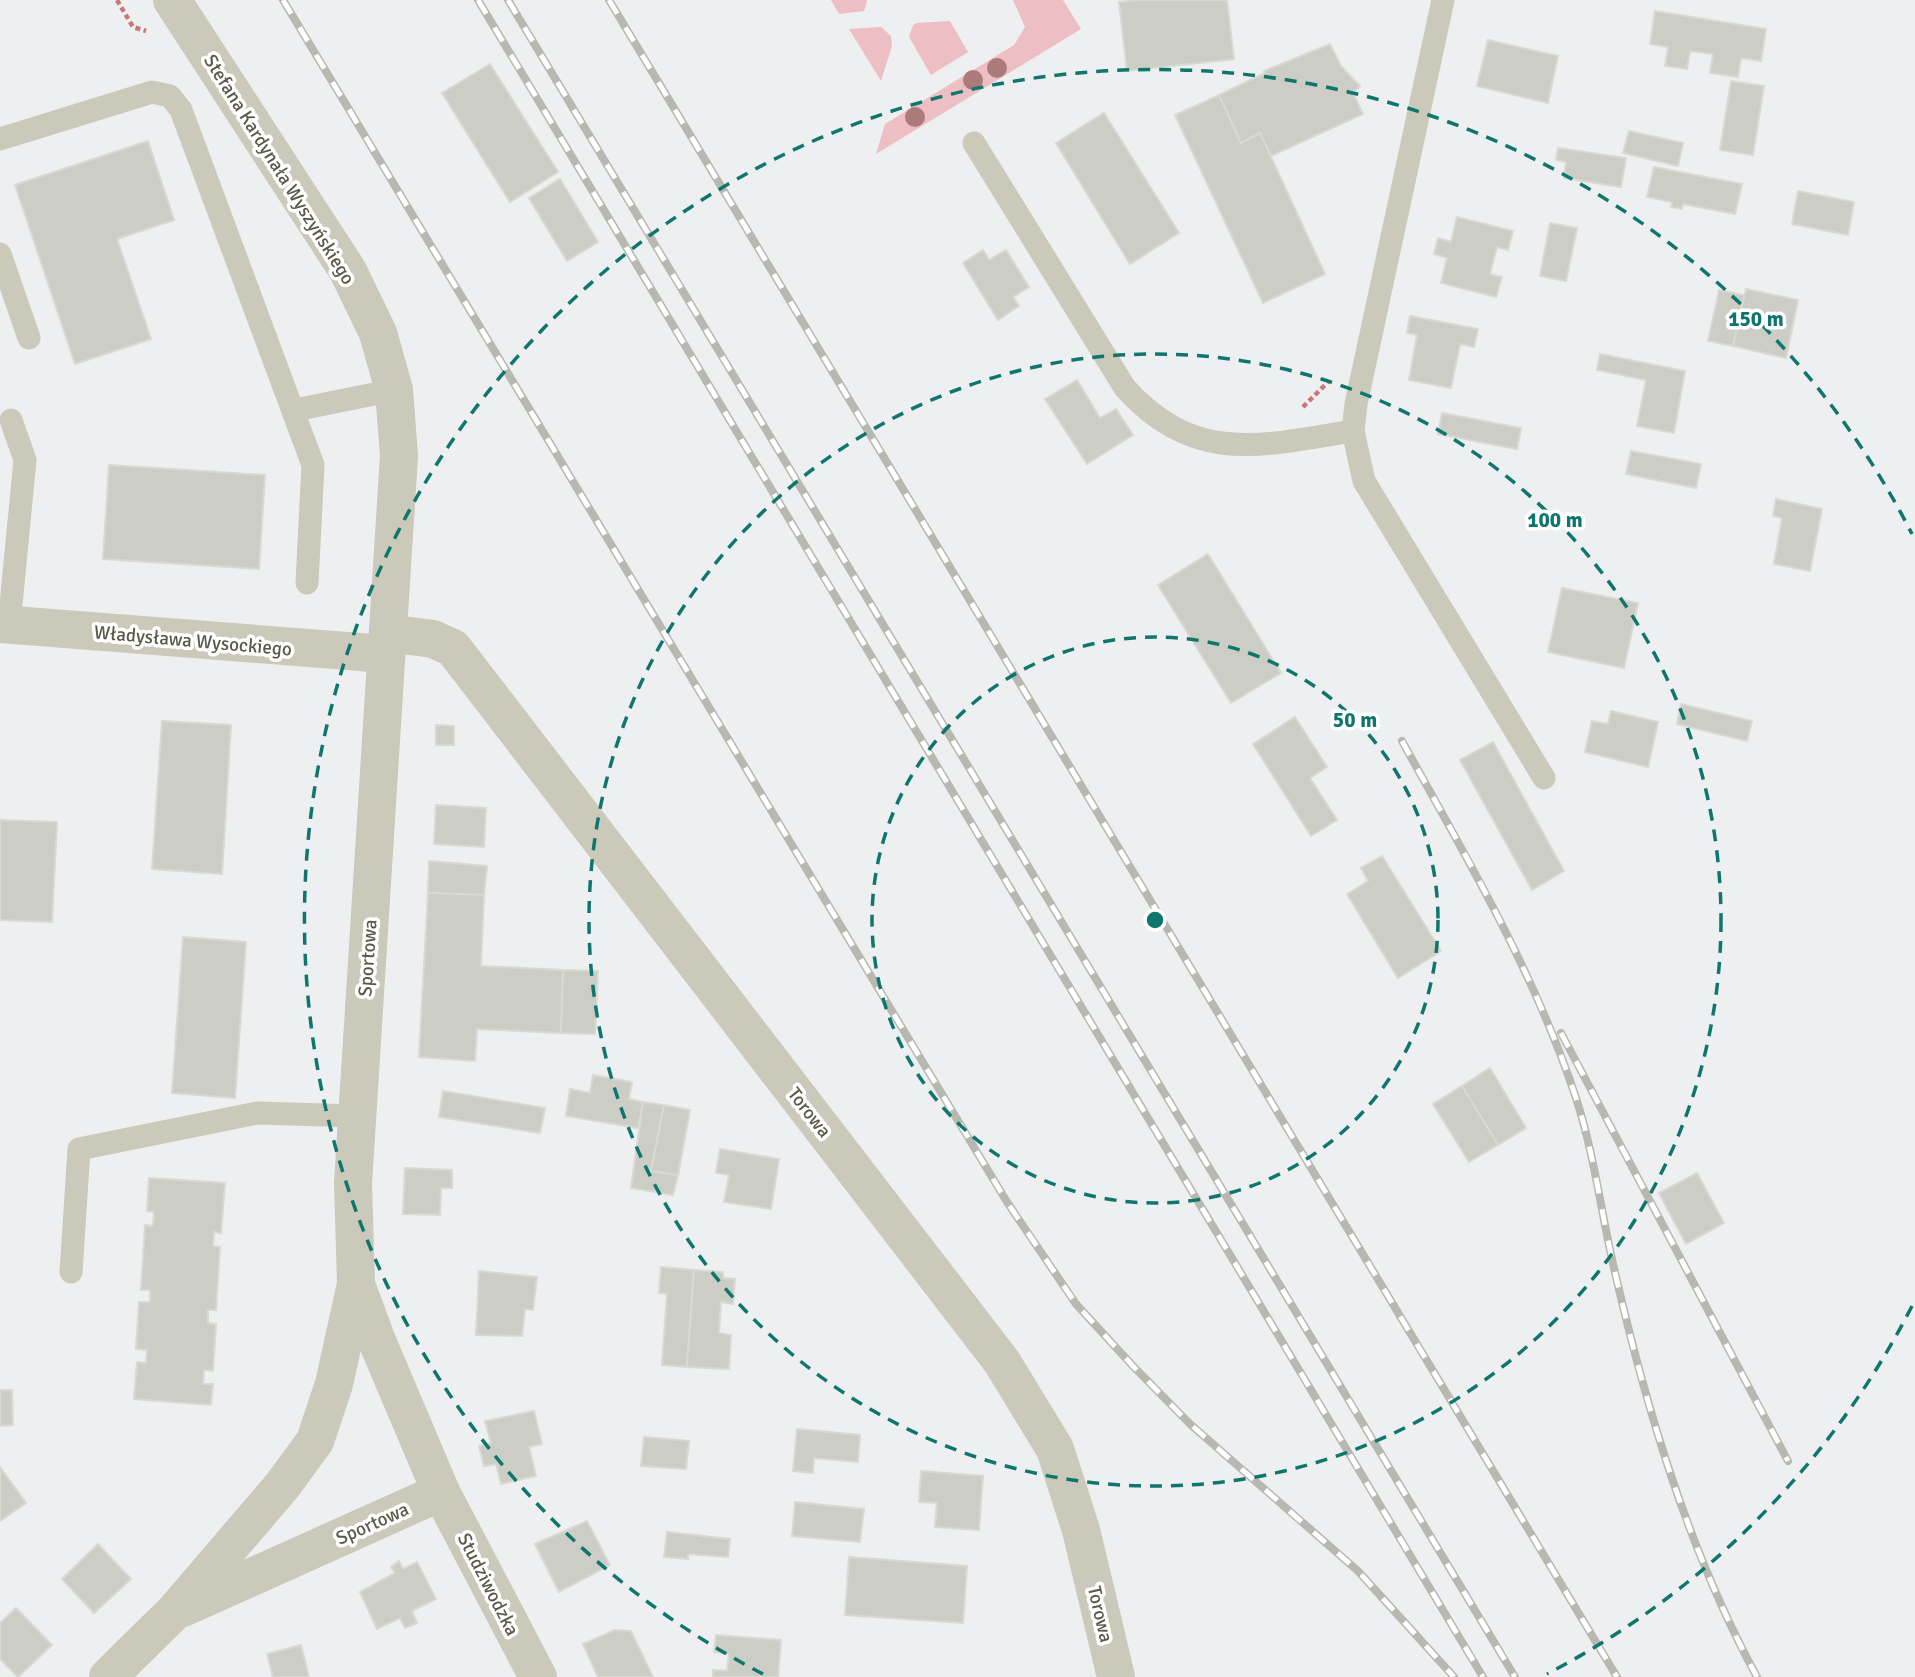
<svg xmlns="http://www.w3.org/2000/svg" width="1915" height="1677" font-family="Signika,sans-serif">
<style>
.green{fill:#edbec4}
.building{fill:#cccdc5;stroke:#d8d9d2;stroke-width:2}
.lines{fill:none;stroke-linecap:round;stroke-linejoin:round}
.path{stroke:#c97779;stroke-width:4.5;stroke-dasharray:5 3.5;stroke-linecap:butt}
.service{stroke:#cac9ba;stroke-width:23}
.minor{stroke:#cac9ba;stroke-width:38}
.tertiary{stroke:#cac9ba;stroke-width:38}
.rail-casing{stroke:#b7b8b0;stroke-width:8}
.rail{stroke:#fff;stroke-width:5;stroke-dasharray:16;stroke-linecap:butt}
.tree{fill:#ad7a7c}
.ring{fill:none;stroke:#0f766e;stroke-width:3.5;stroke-dasharray:12 9}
.labels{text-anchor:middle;stroke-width:7;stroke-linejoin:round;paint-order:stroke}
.street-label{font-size:19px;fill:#5a5947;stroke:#fff}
.centre{fill:#0f766e;stroke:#fff;stroke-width:3.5}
.ring-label{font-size:21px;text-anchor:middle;font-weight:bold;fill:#0f766e;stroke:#fff;stroke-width:7;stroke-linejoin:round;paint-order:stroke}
</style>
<rect width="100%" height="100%" fill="#eeeff0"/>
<g class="green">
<polygon points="831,0 867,0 867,1 864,11 839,14"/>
<polygon points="1013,0 1063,0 1081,29 876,154 885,124 1014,45 1025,27"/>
<polygon points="950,21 968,52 931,75 909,37 913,25 917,23"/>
<polygon points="881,27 891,36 892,46 881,81 849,29"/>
</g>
<g class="building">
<polygon points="1136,0 1227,0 1234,59 1127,71 1119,2"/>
<polygon points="1655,11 1766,29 1761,61 1741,58 1738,77 1710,73 1713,54 1690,51 1687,69 1665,66 1668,47 1650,44"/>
<polygon points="1488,40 1558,56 1548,103 1477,86"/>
<polygon points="1330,44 1341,66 1360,86 1353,93 1363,114 1271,156 1260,133 1241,143 1219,95 1265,73 1264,71"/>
<polygon points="490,64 558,172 510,202 442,93"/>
<polygon points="1731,81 1764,86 1753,155 1720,150"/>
<polygon points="1219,95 1241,143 1260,133 1325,274 1263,303 1175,115"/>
<polygon points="1104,113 1179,233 1130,264 1056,143"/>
<polygon points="1629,131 1683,143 1678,166 1623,153"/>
<polygon points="148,141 174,220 117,239 151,339 75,364 15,185"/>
<polygon points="1558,148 1626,158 1621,187 1564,178 1566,162 1556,160"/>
<polygon points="1654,167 1742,184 1735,214 1683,204 1682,209 1671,207 1672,202 1647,197"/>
<polygon points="560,179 598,242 567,261 529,198"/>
<polygon points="1798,191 1854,202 1848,235 1792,224"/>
<polygon points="1457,217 1513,231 1508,250 1497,247 1490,274 1502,277 1496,297 1441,283 1447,258 1434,254 1438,238 1451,242"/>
<polygon points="1550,223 1577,228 1566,281 1540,276"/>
<polygon points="983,250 989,260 1006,250 1029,287 1013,297 1019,306 998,320 963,263"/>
<polygon points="1746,289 1798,300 1786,358 1733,346"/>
<polygon points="1719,290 1744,295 1733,346 1708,341"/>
<polygon points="1410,316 1478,329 1474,347 1460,344 1451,388 1409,380 1417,335 1407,333"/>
<polygon points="1600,354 1685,371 1674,433 1637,426 1646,380 1597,370"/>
<polygon points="1077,380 1100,418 1116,409 1133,435 1087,464 1045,399"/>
<polygon points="1442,413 1521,428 1517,449 1438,434"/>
<polygon points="1631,451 1701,464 1696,488 1626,474"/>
<polygon points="109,465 265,475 259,569 103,559"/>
<polygon points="1776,499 1822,509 1810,571 1774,564 1782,518 1773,516"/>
<polygon points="1208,554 1281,673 1231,703 1158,585"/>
<polygon points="1562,588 1638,603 1624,668 1548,652"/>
<polygon points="1681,704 1752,721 1747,741 1677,724"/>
<polygon points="1611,711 1658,722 1648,767 1585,752 1592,721 1608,724"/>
<polygon points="1295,717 1327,767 1310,778 1337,820 1311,836 1253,744"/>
<polygon points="162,721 231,725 222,874 152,869"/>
<polygon points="436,725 454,726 454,745 436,745"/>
<polygon points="1493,742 1564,871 1532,890 1460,760"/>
<polygon points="436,805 486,808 484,847 434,844"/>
<polygon points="0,820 57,822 52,922 0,920"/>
<polygon points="1382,856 1441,951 1398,978 1347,894 1368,881 1361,868"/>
<polygon points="429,861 487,866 484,895 428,893"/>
<polygon points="428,893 484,895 481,966 563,970 561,1033 477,1029 475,1061 419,1057"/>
<polygon points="183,937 246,942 235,1098 172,1093"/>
<polygon points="563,970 598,971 595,1034 561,1033"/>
<polygon points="1490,1068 1526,1128 1498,1145 1462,1086"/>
<polygon points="593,1075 632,1082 629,1099 643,1102 638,1128 566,1116 570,1089 590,1093"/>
<polygon points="1462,1086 1498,1145 1469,1162 1433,1104"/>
<polygon points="443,1091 545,1108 540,1133 439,1117"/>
<polygon points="643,1102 664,1105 651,1171 678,1175 673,1195 631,1188"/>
<polygon points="664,1105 690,1110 678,1175 651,1171"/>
<polygon points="720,1149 779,1159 771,1209 724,1202 729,1175 716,1173"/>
<polygon points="405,1168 452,1170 452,1188 441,1188 440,1215 403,1214"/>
<polygon points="1697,1173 1724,1223 1686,1244 1659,1193"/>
<polygon points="149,1178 225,1183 221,1233 214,1232 213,1246 220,1247 216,1310 208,1310 208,1323 216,1324 213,1371 204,1370 203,1384 213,1384 211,1405 134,1399 137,1362 146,1363 147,1350 136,1349 139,1302 150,1302 150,1290 141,1290 145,1225 153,1226 154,1212 147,1211"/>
<polygon points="661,1267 694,1270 687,1367 662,1365 667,1294 659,1293"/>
<polygon points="694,1270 723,1272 723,1278 735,1279 733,1304 721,1302 719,1333 731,1335 729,1369 687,1367"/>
<polygon points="479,1271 537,1277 533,1310 525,1309 522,1336 476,1335"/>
<polygon points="0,1390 12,1390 13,1425 0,1426"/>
<polygon points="534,1411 542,1444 529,1447 536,1476 501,1484 496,1464 484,1466 479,1446 491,1443 485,1421"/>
<polygon points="797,1429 860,1435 858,1462 814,1458 813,1473 793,1471"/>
<polygon points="644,1437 689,1441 686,1469 641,1466"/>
<polygon points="0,1467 26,1503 0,1521"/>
<polygon points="921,1471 983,1476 979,1530 935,1527 937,1503 919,1502"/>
<polygon points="795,1502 864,1509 860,1542 792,1536"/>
<polygon points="587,1521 610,1565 559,1592 535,1544"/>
<polygon points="667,1532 730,1539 728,1557 688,1554 688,1559 664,1557"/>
<polygon points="98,1544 131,1579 94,1613 62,1579"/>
<polygon points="849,1557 967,1566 963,1623 845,1615"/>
<polygon points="399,1561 403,1569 417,1562 436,1599 412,1611 417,1623 405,1628 400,1618 377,1629 360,1592 395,1573 391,1567"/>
<polygon points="16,1608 52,1645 18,1677 0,1659 0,1623"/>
<polygon points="615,1630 631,1631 653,1677 598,1677 583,1644"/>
<polygon points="716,1635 781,1640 778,1677 713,1677 713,1670 727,1671 729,1654 714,1652"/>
<polygon points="301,1645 309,1677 273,1677 267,1654"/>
</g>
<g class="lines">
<g class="path">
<polyline points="117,0 133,27 146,31"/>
<polyline points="1303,407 1329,381"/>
</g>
<g class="service">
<polyline points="1443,0 1356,404 1353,431 1364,481 1544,778"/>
<polyline points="0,139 152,92 170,96 181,110 313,465 307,583"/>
<path d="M 974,143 L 1125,388 C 1195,465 1260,446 1353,431"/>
<polyline points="0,254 29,338"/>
<polyline points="295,410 394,390"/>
<polyline points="9,625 25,460 11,420"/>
<polyline points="71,1272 79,1149 257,1113 357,1116"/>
</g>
<g class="minor">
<polyline points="0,624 386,654"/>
<polyline points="388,633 433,639 453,648 1002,1362 1055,1449 1081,1530 1116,1677"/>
<polyline points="183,1608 441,1492"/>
<polyline points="108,1677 175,1611 282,1486 315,1441 334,1384 356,1284"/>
</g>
<polyline class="tertiary" points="172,0 348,271 378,333 394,390 399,456 353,1183 356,1284 377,1341 441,1492 538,1677"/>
<g class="rail-casing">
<g id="rail">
<polyline points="283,0 1007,1202 1076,1304 1132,1365 1190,1424 1358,1571 1454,1677"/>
<polyline points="478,0 1483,1677"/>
<polyline points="508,0 1515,1677"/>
<polyline points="609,0 1617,1677"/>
<path d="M 1402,741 C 1466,857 1534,971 1576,1098 C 1594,1153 1601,1212 1614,1268 C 1646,1408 1688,1550 1757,1677"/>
<polyline points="1561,1033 1788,1461"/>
</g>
</g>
<use href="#rail" class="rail"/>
</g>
<g class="tree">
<circle cx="997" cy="68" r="10"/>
<circle cx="973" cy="80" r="10"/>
<circle cx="915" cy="117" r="10"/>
</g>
<g class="ring">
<circle cx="1155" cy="920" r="283"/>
<circle cx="1155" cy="920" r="566"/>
<path d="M1912 1306A850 850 0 0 1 1547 1674M763 1674A850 850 0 1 1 1912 534"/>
</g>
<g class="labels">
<g class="street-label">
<text transform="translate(280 169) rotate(58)" y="7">Stefana Kardynała Wyszyńskiego</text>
<text transform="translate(193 640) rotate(5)" y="7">Władysława Wysockiego</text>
<text transform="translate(367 958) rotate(-86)" y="7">Sportowa</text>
<text transform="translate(810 1112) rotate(52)" y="7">Torowa</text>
<text transform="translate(372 1523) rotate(-24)" y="7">Sportowa</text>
<text transform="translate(489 1584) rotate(63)" y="7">Studziwodzka</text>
<text transform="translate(1101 1614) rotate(77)" y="7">Torowa</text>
</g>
</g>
<circle cx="1155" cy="920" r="10" class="centre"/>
<g class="ring-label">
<text x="1756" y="326">150 m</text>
<text x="1555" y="527">100 m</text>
<text x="1355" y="727">50 m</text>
</g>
</svg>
